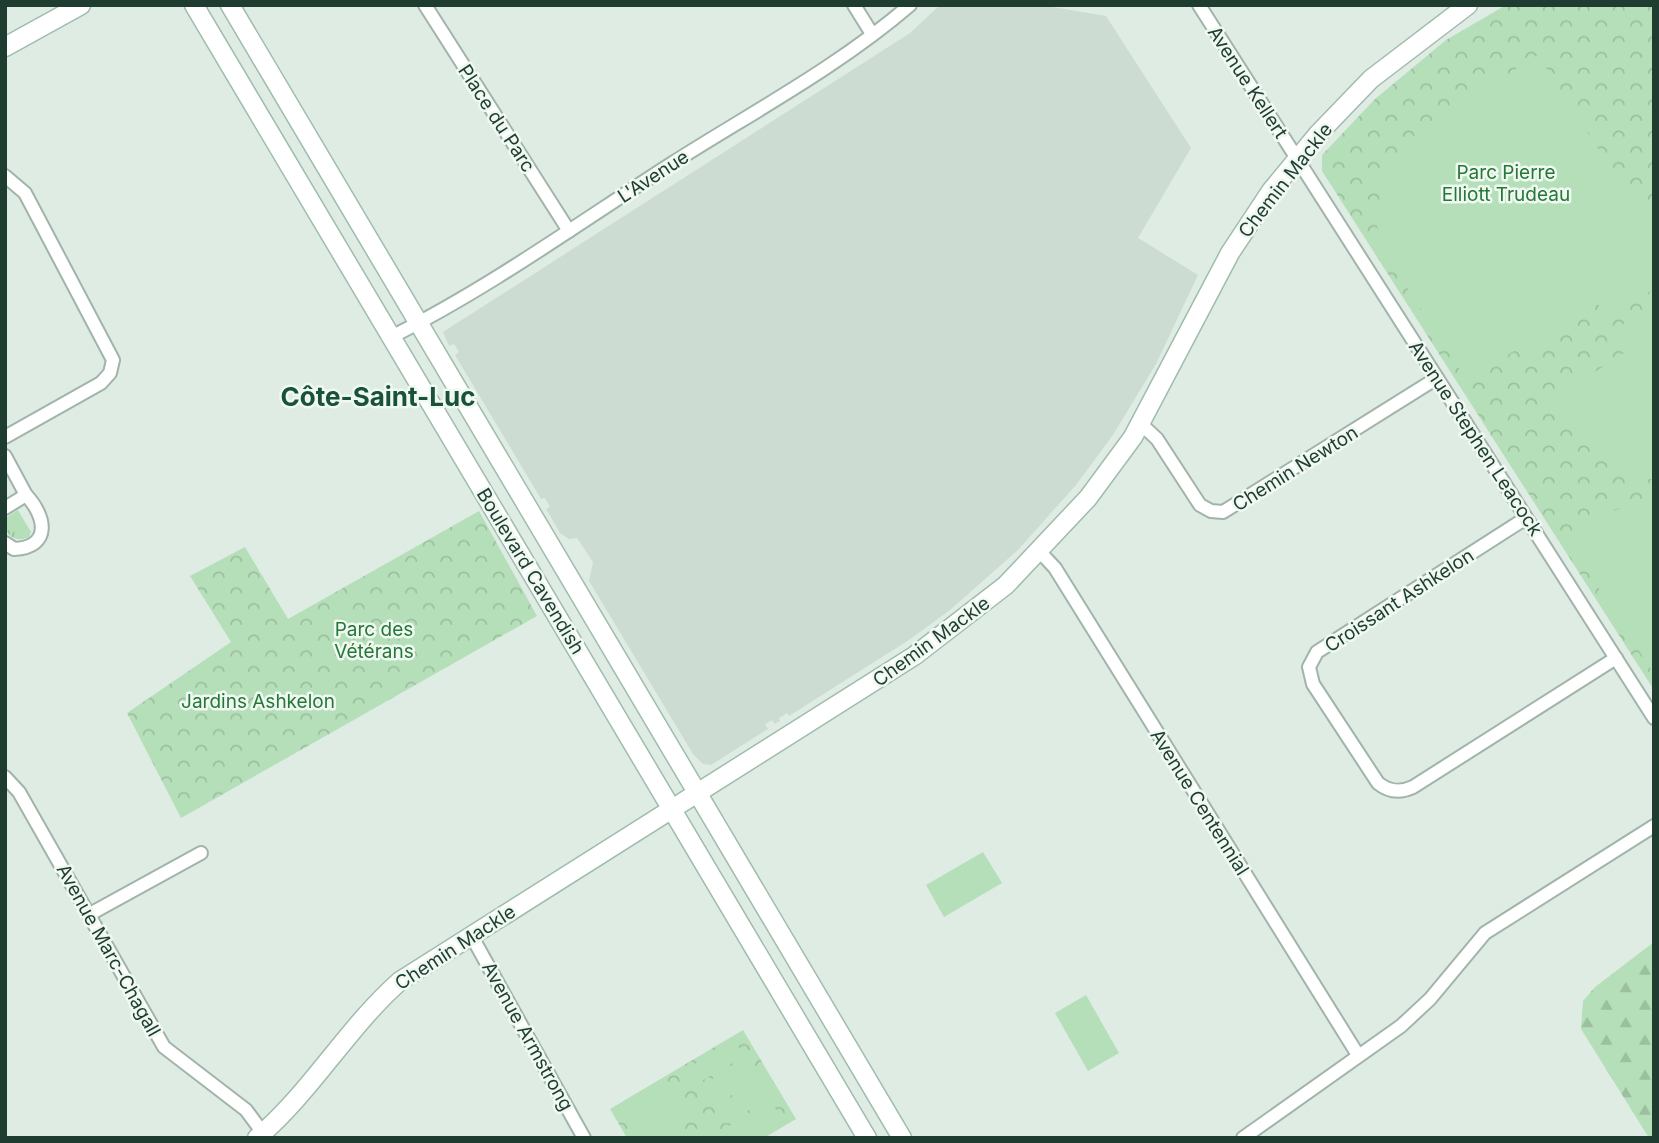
<svg xmlns="http://www.w3.org/2000/svg" width="1659" height="1143" font-family="Inter,sans-serif">
<style>
.built{fill:#cddcd2}
.grass{fill:url(#grass-tufts)}
.forest{fill:url(#forest-firs)}
.park{fill:url(#park-crowns)}
.pitch{fill:#b5dfb9}
.lines{fill:none;stroke-linecap:round;stroke-linejoin:round}
.street-casing{stroke:#a1b4aa;stroke-width:16}
.secondary-casing{stroke:#9fbcad;stroke-width:21}
.street{stroke:#fff;stroke-width:12}
.secondary{stroke:#fff;stroke-width:18}
.labels{text-anchor:middle;stroke-width:5;stroke-linejoin:round;paint-order:stroke}
.street-label{font-size:19px;fill:#1e3d30;stroke:#f0f8f2}
.park-label{font-size:19px;fill:#257836;stroke:#f0f8f2}
.district-label{font-size:26px;font-weight:bold;fill:#195139;stroke:#f0f8f2}
</style>
<defs>
<pattern id="grass-tufts" width="24" height="20" patternUnits="userSpaceOnUse" patternTransform="scale(1.75)"><rect width="24" height="20" fill="#b5dfb9"/><path d="M3 7l-1-3M5 7V3M7 7l1-3M15 17l-1-3M17 17v-4M19 17l1-3" fill="none" stroke="#9bc09f"/></pattern>
<pattern id="forest-firs" width="22" height="20" patternUnits="userSpaceOnUse" patternTransform="scale(1.75)"><rect width="22" height="20" fill="#b5dfb9"/><path d="M5 1l3.5 6h-7zM16 11l3.5 6h-7z" fill="#9bc09f"/></pattern>
<pattern id="park-crowns" width="20" height="18" patternUnits="userSpaceOnUse" patternTransform="scale(1.75)"><rect width="20" height="18" fill="#b5dfb9"/><path d="M2 6a3 3 0 1 1 6 0M12 15a3 3 0 1 1 6 0" fill="none" stroke="#9bc09f"/></pattern>
</defs>
<rect width="100%" height="100%" fill="#dfece4"/>
<polygon class="built" points="940,5 1041,5 1106,16 1191,148 1138,238 1198,275 1156,364 1113,435 1076,485 1018,550 950,610 909,640 789,716 787,713 779,718 780,721 775,724 772,720 765,724 768,729 711,765 703,764 693,754 589,581 593,562 577,538 569,539 560,533 546,509 550,507 545,498 541,499 455,355 459,352 454,344 449,346 443,332 910,33"/>
<path class="grass" d="M 18,510 L 31,532 L 29,537 C 18,542 9,538 5,528 L 7,517 Z"/>
<polygon class="forest" points="1654,942 1654,1138 1649,1138 1581,1029 1583,1001 1595,987"/>
<g class="park">
<polygon points="1506,5 1654,5 1654,690 1322,171 1322,155 1375,99 1446,40"/>
<polygon points="479,511 537,616 181,818 127,713 231,642 190,576 245,547 288,619"/>
<polygon points="743,1030 796,1119 764,1138 627,1138 610,1109"/>
</g>
<g class="pitch">
<polygon points="1538,55 1620,183 1639,188 1654,211 1654,289 1607,319 1597,303 1524,351 1520,347 1467,381 1383,250 1377,226 1380,191 1401,149 1421,129"/>
<path d="M 1654,305 L 1654,480 C 1607,467 1577,440 1550,401 L 1627,351 L 1614,330 Z"/>
<polygon points="1654,503 1654,674 1565,536 1618,509"/>
<polygon points="983,852 1002,883 944,917 926,885"/>
<polygon points="1086,995 1119,1053 1088,1071 1055,1013"/>
<polygon points="735,1041 744,1056 700,1082 691,1066"/>
<polygon points="746,1059 758,1080 714,1105 702,1085"/>
<polygon points="667,1081 676,1096 632,1122 623,1106"/>
<polygon points="760,1083 769,1098 725,1124 716,1108"/>
<polygon points="677,1099 689,1120 658,1138 641,1138 634,1125"/>
<polygon points="771,1101 783,1122 755,1138 733,1138 727,1127"/>
</g>
<g class="lines">
<g class="street-casing">
<g id="street">
<polyline points="425,5 569,231"/>
<polyline points="854,5 872,34"/>
<polyline points="1199,5 1654,718"/>
<polyline points="5,176 25,193 113,360 110,373 101,383 5,437"/>
<path d="M 391,337 C 489,288 579,223 671,164 C 751,113 838,67 910,5"/>
<polyline points="1141,424 1157,439 1200,505 1211,511 1223,512 1437,378"/>
<polyline points="5,456 26,495"/>
<path d="M 5,508 L 26,495 C 45,515 53,547 14,549 L 5,543"/>
<path d="M 1526,518 L 1317,652 L 1309,667 L 1313,684 L 1378,783 C 1389,792 1400,793 1413,787 L 1616,658"/>
<polyline points="1040,552 1055,568 1358,1055"/>
<polyline points="5,777 19,792 164,1047 246,1110 266,1137"/>
<polyline points="90,914 201,853"/>
<polyline points="471,935 584,1138"/>
<polyline points="1243,1138 1401,1026 1430,999 1485,933 1654,826"/>
</g>
</g>
<g class="secondary-casing">
<g id="secondary">
<polyline points="194,5 867,1138"/>
<polyline points="230,5 902,1138"/>
<polyline points="5,47 81,5"/>
<path d="M 257,1138 C 312,1091 347,1028 400,981 L 914,656 L 1006,585 L 1088,498 L 1133,437 L 1230,253 L 1271,191 L 1318,134 L 1371,79 L 1468,5"/>
</g>
</g>
<use href="#street" class="street"/>
<use href="#secondary" class="secondary"/>
</g>
<g class="labels">
<g class="street-label">
<text transform="translate(1248 82) rotate(57)" y="7">Avenue Kellert</text>
<text transform="translate(497 118) rotate(57)" y="7">Place du Parc</text>
<text transform="translate(653 176) rotate(-33)" y="7">L'Avenue</text>
<text transform="translate(1285 180) rotate(-52)" y="7">Chemin Mackle</text>
<text transform="translate(1476 438) rotate(57)" y="7">Avenue Stephen Leacock</text>
<text transform="translate(1295 468) rotate(-32)" y="7">Chemin Newton</text>
<text transform="translate(531 571) rotate(59)" y="7">Boulevard Cavendish</text>
<text transform="translate(1399 600) rotate(-33)" y="7">Croissant Ashkelon</text>
<text transform="translate(931 641) rotate(-36)" y="7">Chemin Mackle</text>
<text transform="translate(1200 802) rotate(58)" y="7">Avenue Centennial</text>
<text transform="translate(455 947) rotate(-33)" y="7">Chemin Mackle</text>
<text transform="translate(109 950) rotate(61)" y="7">Avenue Marc-Chagall</text>
<text transform="translate(528 1036) rotate(61)" y="7">Avenue Armstrong</text>
</g>
<g class="park-label">
<text x="1506" y="179">Parc Pierre<tspan x="1506" dy="22">Elliott Trudeau</tspan></text>
<text x="374" y="636">Parc des<tspan x="374" dy="22">Vétérans</tspan></text>
<text x="258" y="708">Jardins Ashkelon</text>
</g>
<g class="district-label">
<text x="378" y="406">Côte-Saint-Luc</text>
</g>
</g>
<rect width="1659" height="1143" fill="none" stroke="#1e3d30" stroke-width="14"/>
</svg>
